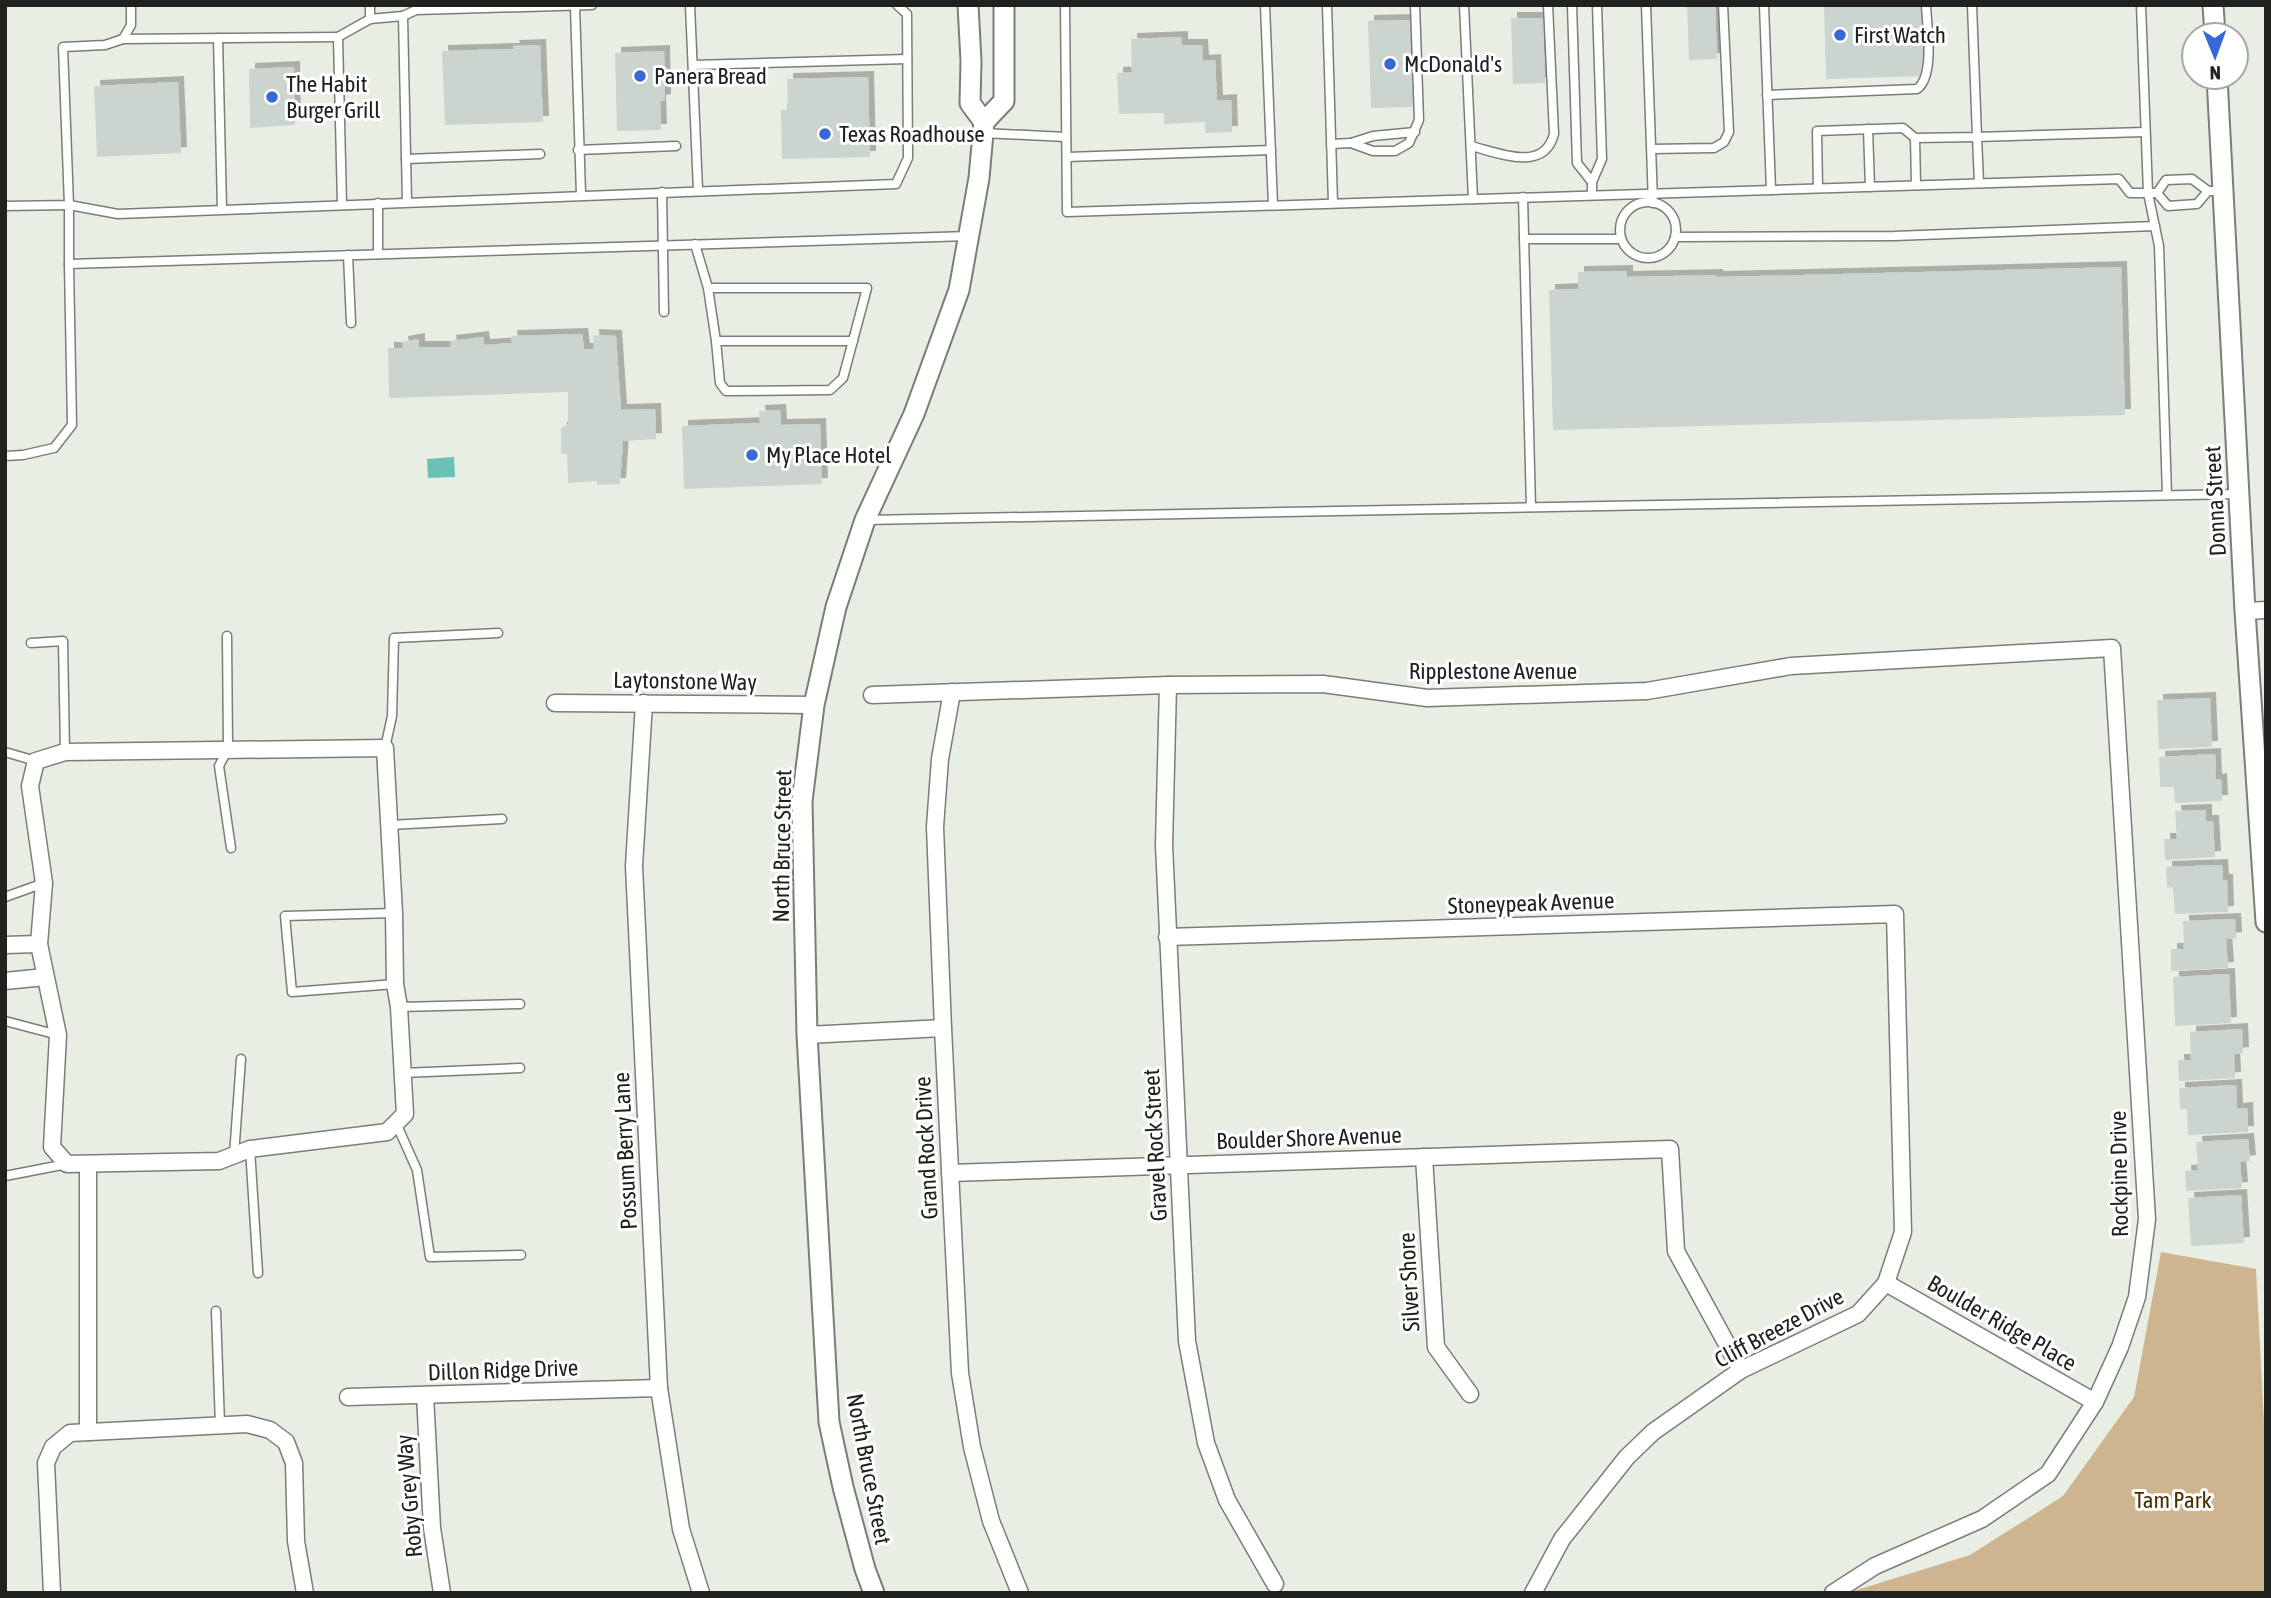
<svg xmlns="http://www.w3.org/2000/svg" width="2271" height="1598" font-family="'Asap Condensed',sans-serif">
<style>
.green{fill:#ceb590}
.water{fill:#6ac2b5}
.building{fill:#cbd4ce;filter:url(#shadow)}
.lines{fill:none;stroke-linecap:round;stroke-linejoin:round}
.service-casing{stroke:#797e76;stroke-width:11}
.minor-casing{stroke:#797e76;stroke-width:19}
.tertiary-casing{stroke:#797e76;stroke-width:23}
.service{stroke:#fff;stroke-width:8}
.minor{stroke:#fff;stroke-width:16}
.tertiary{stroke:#fff;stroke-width:19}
.poi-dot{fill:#3867d7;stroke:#fff;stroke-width:2.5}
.labels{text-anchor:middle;stroke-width:6;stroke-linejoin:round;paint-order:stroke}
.poi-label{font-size:23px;fill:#20221f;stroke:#fff;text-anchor:start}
.street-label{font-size:23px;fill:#20221f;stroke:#fff}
.park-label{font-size:23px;fill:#482e00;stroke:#fff}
</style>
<defs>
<filter id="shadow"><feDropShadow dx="6" dy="-6" stdDeviation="0" flood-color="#0004"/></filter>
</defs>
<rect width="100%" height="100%" fill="#e9eee5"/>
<polygon class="green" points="2161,1252 2256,1269 2266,1461 2266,1593 1847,1593 1970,1555 2063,1496 2134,1397"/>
<polygon class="water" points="454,457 455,477 428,478 427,459"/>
<g class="building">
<polygon points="1687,5 1715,5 1717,59 1689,60"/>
<polygon points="1922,5 1923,76 1826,79 1824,7"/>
<polygon points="1511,18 1543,18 1545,83 1513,84"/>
<polygon points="1410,20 1413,107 1371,108 1368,21"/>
<polygon points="1182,37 1182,45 1202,45 1203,61 1215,60 1217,101 1231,100 1232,132 1205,133 1205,122 1164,124 1164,113 1119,114 1117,73 1132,72 1131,39"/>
<polygon points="540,45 543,122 445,125 442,51 514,49 513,46"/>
<polygon points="664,51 665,100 660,101 661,130 617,131 615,53"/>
<polygon points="294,67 295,125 250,128 249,69"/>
<polygon points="868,77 870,157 782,159 781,110 788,110 787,79"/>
<polygon points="178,82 181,153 97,157 94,86"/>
<polygon points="2121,267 2125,415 1553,430 1549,290 1578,289 1578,272 1627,271 1627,277 1717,275 1717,277"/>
<polygon points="582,334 584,349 594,349 593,335 616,336 621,410 655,409 656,439 623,441 620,484 597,485 597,481 568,483 567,454 561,454 561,428 568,424 568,392 389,398 388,348 403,348 402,342 419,339 419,347 451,347 450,341 483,337 484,345 512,343 511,336"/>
<polygon points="780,410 781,425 820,424 822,484 684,489 682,426 760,423 759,411"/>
<polygon points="2210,698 2212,747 2159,749 2157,700"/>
<polygon points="2215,754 2216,780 2221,779 2222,801 2175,803 2174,787 2160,787 2159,757"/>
<polygon points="2206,810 2206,821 2213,821 2215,857 2165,860 2164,839 2177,839 2175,811"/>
<polygon points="2222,865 2223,880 2227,880 2228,912 2175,914 2173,887 2167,888 2166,867"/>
<polygon points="2235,919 2236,938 2226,939 2228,968 2171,971 2171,949 2184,949 2183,921"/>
<polygon points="2229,974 2231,1023 2175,1026 2173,977"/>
<polygon points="2242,1029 2243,1053 2234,1054 2235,1078 2179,1081 2178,1060 2191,1060 2190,1032"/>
<polygon points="2236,1085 2237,1109 2247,1108 2248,1132 2188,1135 2187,1109 2180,1109 2179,1088"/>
<polygon points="2248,1139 2250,1161 2240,1162 2242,1188 2186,1191 2185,1171 2198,1170 2196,1142"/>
<polygon points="2241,1195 2244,1243 2191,1246 2188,1198"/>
</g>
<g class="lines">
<g class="service-casing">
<g id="service">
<polyline points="690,5 698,190"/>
<polyline points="1065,5 1067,212 2119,179 2130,193 2157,193 2168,206 2197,204 2208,191"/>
<polyline points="1265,5 1273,205"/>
<polyline points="1327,5 1333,203"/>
<polyline points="1464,5 1473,199"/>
<polyline points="1572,5 1577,163 1592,182"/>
<polyline points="1646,5 1653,203"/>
<polyline points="1764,5 1771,190"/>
<polyline points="2141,5 2148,193 2159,246 2167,495"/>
<polyline points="575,6 581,195"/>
<polyline points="370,19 403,16"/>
<polyline points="218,38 222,209"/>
<polyline points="123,39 338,37"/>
<polyline points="693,65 907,59"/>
<path d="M 1767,95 L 1917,89 C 1935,76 1927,27 1926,5"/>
<polyline points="1868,129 1870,187"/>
<polyline points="983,133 1066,137"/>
<polyline points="1915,138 1916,185"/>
<polyline points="1351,143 1373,136 1415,132"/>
<polyline points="1331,144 1351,143 1373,151 1395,151 1409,143 1419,120 1415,5"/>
<path d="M 1471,146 C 1499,153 1544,173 1554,134 L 1548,5"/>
<polyline points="1652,149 1714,148 1724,142 1729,132 1723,5"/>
<polyline points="578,150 676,146"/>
<polyline points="1067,157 1271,150"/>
<polyline points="406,159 540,154"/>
<polyline points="1979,183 1977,137 2145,132"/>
<polyline points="1818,188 1817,131 1903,128 1915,138 1977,137 1972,5"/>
<polyline points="662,192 664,312"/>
<polyline points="2157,193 2166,180 2192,179 2208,191 2213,191"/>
<polyline points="1592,195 1592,182 1602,159 1597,5"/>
<polyline points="1523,197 1531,507"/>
<polyline points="407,202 403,16 416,10 592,5"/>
<circle cx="1648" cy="230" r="28"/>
<polyline points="378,203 378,254"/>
<polyline points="342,205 338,37 370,19 370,5"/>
<polyline points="5,206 69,205 63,47 105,45 123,39 131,25 131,5"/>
<polyline points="1675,237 1894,236 2155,226"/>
<polyline points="1524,239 1621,239"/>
<polyline points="695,244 708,288 867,288 843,378 830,390 726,391 720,383 716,341 708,288"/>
<polyline points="348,255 351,323"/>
<polyline points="69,264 69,205 118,214 896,184 908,158 907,14 897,5"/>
<polyline points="716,341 853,341"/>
<polyline points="5,456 23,455 54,448 72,425 69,264 969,236"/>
<polyline points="866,520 2239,494"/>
<polyline points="227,636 228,749 219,766 231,848"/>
<polyline points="31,643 63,641 65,752"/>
<polyline points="385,748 392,716 394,638 498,633"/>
<polyline points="5,752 36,761"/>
<polyline points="390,825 502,819"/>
<polyline points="5,897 44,883"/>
<polyline points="394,913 285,916 292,992 395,984"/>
<polyline points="399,1007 520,1004"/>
<polyline points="5,1021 58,1035"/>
<polyline points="402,1073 520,1068"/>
<polyline points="396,1123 417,1170 430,1257 521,1255"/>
<polyline points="250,1149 258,1273"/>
<polyline points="234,1155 241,1059"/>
<polyline points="5,1176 67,1164"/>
<polyline points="216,1311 220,1425"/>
</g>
</g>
<g class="minor-casing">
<g id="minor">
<polyline points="2245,611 2266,610"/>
<polyline points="1168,685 1164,845 1187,1341 1206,1443 1227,1500 1275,1584"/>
<polyline points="952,692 940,759 935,827 943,1028 960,1373 972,1447 991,1521 1020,1593"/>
<polyline points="872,695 1168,685 1323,684 1427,698 1647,691 1791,666 2112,648 2147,1219 2137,1297 2120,1347 2095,1402 2048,1474 1982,1519 1875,1566 1833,1593"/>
<polyline points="555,703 814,705"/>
<polyline points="644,703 634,866 659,1388 681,1529 701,1593"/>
<polygon points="385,748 394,913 395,984 399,1007 405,1114 387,1132 250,1149 219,1161 67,1164 52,1147 58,1035 39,944 44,883 30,786 36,761 65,752"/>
<polyline points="1167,937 1895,914 1903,1232 1886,1283 1858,1314 1741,1370 1653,1432 1627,1457 1562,1539 1533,1593"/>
<polyline points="5,945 39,944"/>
<polyline points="5,981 45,977"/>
<polyline points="807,1035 943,1028"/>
<polyline points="1424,1157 1436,1347 1470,1394"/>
<polyline points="88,1165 88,1432"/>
<polyline points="950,1173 1670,1149 1676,1251 1741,1370"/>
<polyline points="1886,1283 2095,1402"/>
<polyline points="425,1395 432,1528 442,1593"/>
<polyline points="348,1397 659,1388"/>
<polyline points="52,1593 46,1463 53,1447 70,1433 247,1424 270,1430 286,1442 294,1463 296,1541 305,1593"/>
</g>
</g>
<g class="tertiary-casing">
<g id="tertiary">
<polyline points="968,5 971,61 970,103 984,122"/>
<polyline points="2213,5 2215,35"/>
<polyline points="2217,77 2245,611 2266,922"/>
<polyline points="874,1593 865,1569 843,1487 829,1422 807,1035 802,801 814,705 836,607 865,520 914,414 959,290 979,178 984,122 1004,101 1004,5"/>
</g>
</g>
<use href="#service" class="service"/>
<use href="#minor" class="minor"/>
<use href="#tertiary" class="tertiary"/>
</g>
<g class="poi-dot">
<circle cx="1840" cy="35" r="7"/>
<circle cx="1390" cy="64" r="7"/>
<circle cx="640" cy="76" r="7"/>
<circle cx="272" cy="97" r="7"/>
<circle cx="825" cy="134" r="7"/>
<circle cx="752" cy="455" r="7"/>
</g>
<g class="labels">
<g class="poi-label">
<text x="1854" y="43">First Watch</text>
<text x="1404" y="72">McDonald's</text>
<text x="654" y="84">Panera Bread</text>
<text x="286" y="92">The Habit<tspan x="286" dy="26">Burger Grill</tspan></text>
<text x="839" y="142">Texas Roadhouse</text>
<text x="766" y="463">My Place Hotel</text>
</g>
<g class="street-label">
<text transform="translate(2215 501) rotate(-93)" y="8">Donna Street</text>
<text x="1493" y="679">Ripplestone Avenue</text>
<text transform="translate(685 681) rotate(1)" y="8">Laytonstone Way</text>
<text transform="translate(782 846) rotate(-89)" y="8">North Bruce Street</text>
<text transform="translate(1531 903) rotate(-2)" y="8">Stoneypeak Avenue</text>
<text transform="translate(1309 1138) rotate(-2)" y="8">Boulder Shore Avenue</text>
<text transform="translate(1155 1145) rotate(-93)" y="8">Gravel Rock Street</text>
<text transform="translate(926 1148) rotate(-93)" y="8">Grand Rock Drive</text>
<text transform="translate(625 1151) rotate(-93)" y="8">Possum Berry Lane</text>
<text transform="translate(2119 1174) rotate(-91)" y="8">Rockpine Drive</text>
<text transform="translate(1409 1282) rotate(-93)" y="8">Silver Shore</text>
<text transform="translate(2002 1323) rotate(30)" y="8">Boulder Ridge Place</text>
<text transform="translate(1779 1328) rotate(-28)" y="8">Cliff Breeze Drive</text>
<text transform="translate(503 1370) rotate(-2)" y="8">Dillon Ridge Drive</text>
<text transform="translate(869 1469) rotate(79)" y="8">North Bruce Street</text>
<text transform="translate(409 1496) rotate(-95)" y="8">Roby Grey Way</text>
</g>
<g class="park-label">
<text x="2173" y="1508">Tam Park</text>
</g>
</g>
<rect width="2271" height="1598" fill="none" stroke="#20221f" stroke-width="14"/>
<g transform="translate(2215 56) rotate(179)"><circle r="33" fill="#ffffff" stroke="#a6a7a5" stroke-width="2"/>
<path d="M0-5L12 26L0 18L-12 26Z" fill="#3867d7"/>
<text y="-10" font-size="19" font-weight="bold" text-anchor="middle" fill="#20221f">N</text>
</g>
</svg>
